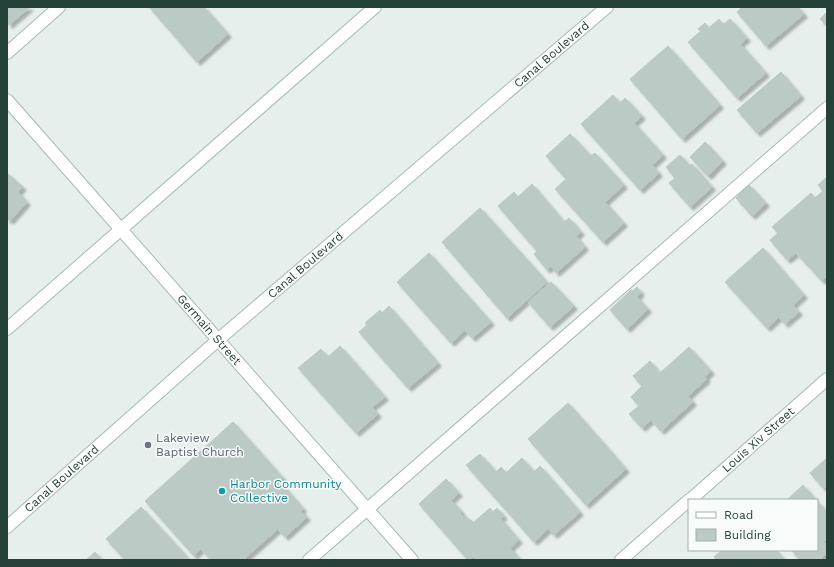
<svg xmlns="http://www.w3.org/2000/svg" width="834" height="567" font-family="'Work Sans',sans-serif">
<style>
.building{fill:#bbcac4;stroke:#b8c9c2;filter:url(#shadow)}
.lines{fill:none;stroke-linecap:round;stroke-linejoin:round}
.service-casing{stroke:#a8b8b2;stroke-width:14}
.minor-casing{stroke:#a8b8b2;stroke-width:14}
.secondary-casing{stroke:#a4bbb3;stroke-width:14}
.service{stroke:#fff;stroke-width:12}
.minor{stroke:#fff;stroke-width:12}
.secondary{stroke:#fff;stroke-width:12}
.worship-dot{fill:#6b7280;stroke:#f7fbf9;stroke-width:1.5}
.culture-dot{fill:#0f9aa8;stroke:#f7fbf9;stroke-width:1.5}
.labels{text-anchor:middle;stroke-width:3;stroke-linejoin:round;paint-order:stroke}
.street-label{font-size:12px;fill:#24423a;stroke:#f7fbf9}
.worship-label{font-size:12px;fill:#5b616d;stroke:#f7fbf9;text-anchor:start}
.culture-label{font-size:12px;fill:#0d838f;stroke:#f7fbf9;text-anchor:start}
</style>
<defs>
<filter id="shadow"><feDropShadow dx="3.5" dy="3.5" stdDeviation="1" flood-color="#0004"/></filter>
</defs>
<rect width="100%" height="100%" fill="#e6efeb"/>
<g class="building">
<polygon points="7,7 30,7 9,25 7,22"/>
<polygon points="149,7 204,7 228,34 197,62"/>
<polygon points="742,7 798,7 804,14 766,46 737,12"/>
<polygon points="827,12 827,26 820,19"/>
<polygon points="719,19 723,25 730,19 747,38 740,44 766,73 737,98 688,42 701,31 698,29 705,23 709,28"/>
<polygon points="668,46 720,105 682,139 630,79"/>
<polygon points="781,72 801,96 757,133 737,110"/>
<polygon points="613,95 620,103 625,98 642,116 634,123 663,155 652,165 659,173 640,190 581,124"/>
<polygon points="570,134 591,156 595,153 624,185 605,202 624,223 603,242 555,189 566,179 546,156"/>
<polygon points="705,142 723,161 708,176 690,157"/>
<polygon points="680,155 690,166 692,164 712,187 690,207 669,183 675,178 666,167"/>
<polygon points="7,173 23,187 18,192 27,202 10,221 8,219 7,220"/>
<polygon points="827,177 827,276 822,281 796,253 787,260 770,240 778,233 772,227 811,193 815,198 823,191 818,185"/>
<polygon points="532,184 564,222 569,218 581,232 576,236 585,247 556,273 551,266 547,270 534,254 537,251 498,206 514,192 518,197"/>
<polygon points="749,185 766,203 752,216 736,198"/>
<polygon points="480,208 547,282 507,318 442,242"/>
<polygon points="763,248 804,295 793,305 799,312 785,324 779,317 767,328 725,282"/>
<polygon points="429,253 491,322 472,338 465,330 451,343 397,282"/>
<polygon points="551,282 574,306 550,327 528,302"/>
<polygon points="637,287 641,292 637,297 648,309 627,329 610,310 631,290 633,291"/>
<polygon points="389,306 438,363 408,388 359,332 367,325 365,323 380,310 382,313"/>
<polygon points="340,346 385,397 372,407 378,414 356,433 298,368 321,349 328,357"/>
<polygon points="689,347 711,371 705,377 707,379 688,396 693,402 661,431 651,420 642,428 629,414 639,406 631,397 642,386 633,376 650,361 660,373"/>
<polygon points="568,403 626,469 586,505 528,439"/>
<polygon points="233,422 283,478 279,481 303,508 301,511 307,517 285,537 278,529 243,560 211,560 201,549 194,556 145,501"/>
<polygon points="480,454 496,472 501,467 506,473 522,458 534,472 540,466 580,512 554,535 548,529 534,542 466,465"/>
<polygon points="827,458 827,486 823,488 810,473"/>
<polygon points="446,479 459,493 451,500 462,512 460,513 464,518 466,516 473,523 490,508 493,512 497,508 504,516 500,518 519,540 510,548 521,560 476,560 473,557 468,560 419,504"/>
<polygon points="803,485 816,500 787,500"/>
<polygon points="817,501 827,512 827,539 824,542 827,546 827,553 819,560 800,560 791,550 817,550"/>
<polygon points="141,507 190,560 125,560 106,539"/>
<polygon points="722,550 776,550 785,560 717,560 714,557"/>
<polygon points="95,552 102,560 86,560"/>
</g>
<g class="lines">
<g class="service-casing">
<g id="service">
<polyline points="7,53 59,7"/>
<polyline points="309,560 827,108"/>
</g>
</g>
<g class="minor-casing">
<g id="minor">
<path id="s1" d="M 7,100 L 412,560"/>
<path id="s2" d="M 690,500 L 827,379"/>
<polyline points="621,560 689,500"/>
</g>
</g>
<g class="secondary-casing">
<g id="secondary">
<polyline points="7,329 375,7"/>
<path id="s3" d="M 7,527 L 219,339 L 607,7"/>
</g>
</g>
<use href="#service" class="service"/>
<use href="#minor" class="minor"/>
<use href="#secondary" class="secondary"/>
</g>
<circle class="worship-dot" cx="148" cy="445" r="4"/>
<circle class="culture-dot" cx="222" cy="491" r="4"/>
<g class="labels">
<g class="street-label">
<text dy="4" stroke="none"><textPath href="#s3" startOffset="721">Canal Boulevard</textPath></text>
<text dy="4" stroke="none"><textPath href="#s3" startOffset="397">Canal Boulevard</textPath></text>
<text dy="4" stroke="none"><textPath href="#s1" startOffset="306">Germain Street</textPath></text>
<text dy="4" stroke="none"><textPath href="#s2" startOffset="91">Louis Xiv Street</textPath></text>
<text dy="4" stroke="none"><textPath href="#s3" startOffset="73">Canal Boulevard</textPath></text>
</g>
<g class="worship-label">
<text x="156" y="442">Lakeview<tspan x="156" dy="14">Baptist Church</tspan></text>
</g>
<g class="culture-label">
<text x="230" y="488">Harbor Community<tspan x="230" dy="14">Collective</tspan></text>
</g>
</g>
<rect width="834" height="567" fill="none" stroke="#24423a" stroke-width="16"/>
<rect x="688" y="499" width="130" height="52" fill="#f7fbf9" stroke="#a3b1ad"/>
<rect x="696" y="512" width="20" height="6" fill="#ffffff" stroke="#a3b1ad"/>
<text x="724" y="519" font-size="12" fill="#24423a">Road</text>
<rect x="696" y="529" width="20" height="12" fill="#bbcac4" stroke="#a3b1ad"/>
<text x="724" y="539" font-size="12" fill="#24423a">Building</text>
</svg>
